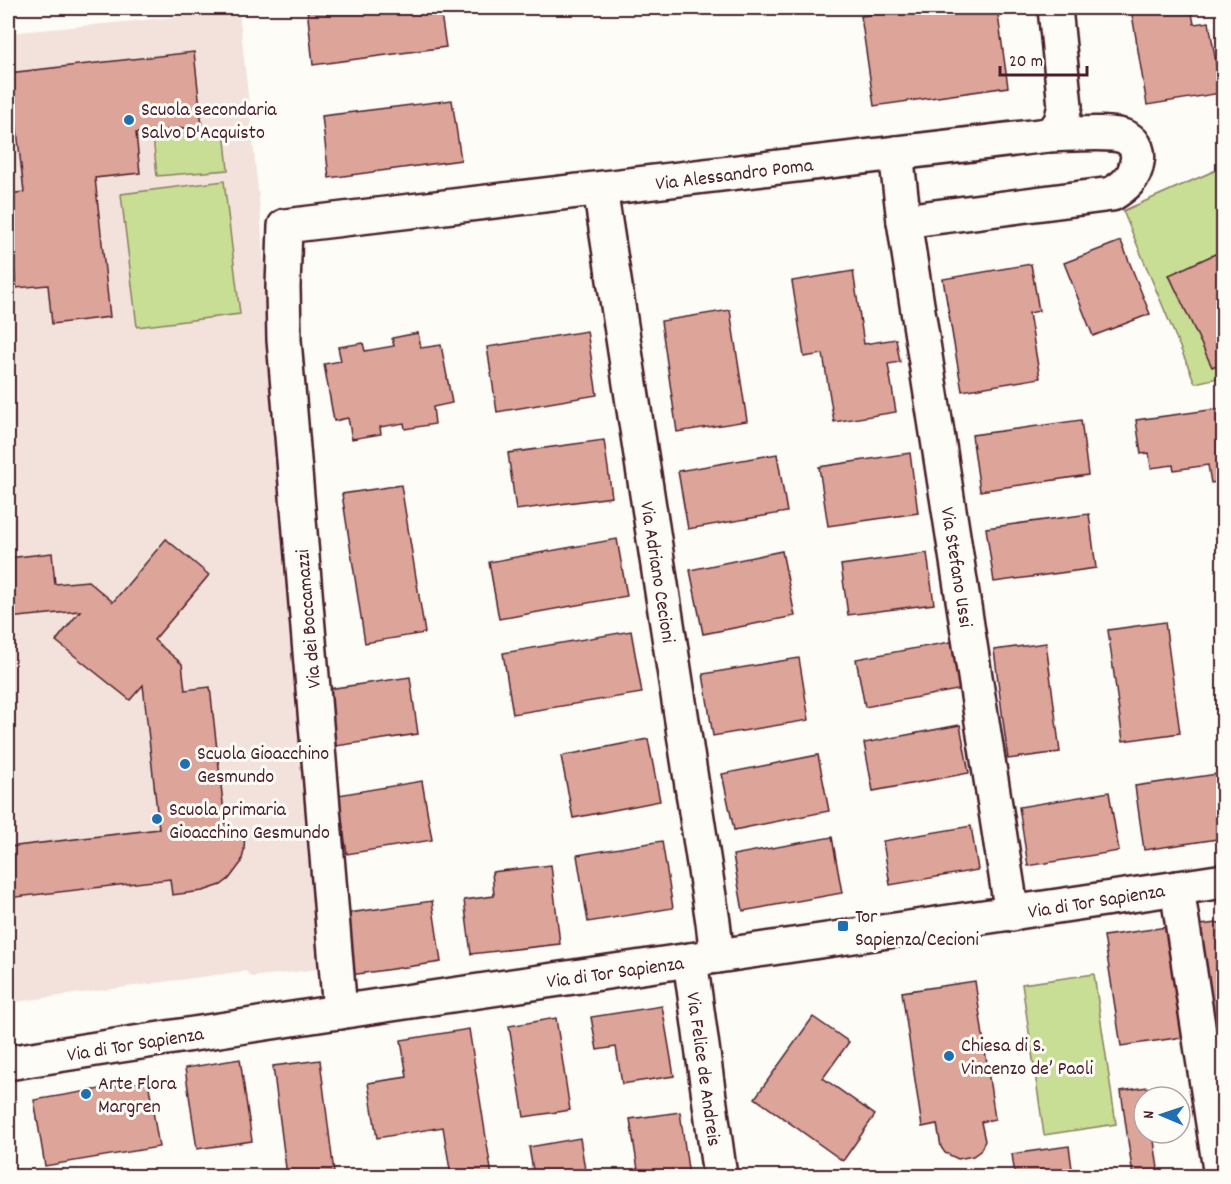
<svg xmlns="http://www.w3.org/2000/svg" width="1231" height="1184" font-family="Dekko,sans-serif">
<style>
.built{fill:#f3e2db}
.green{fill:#c8de94;stroke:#897e60;stroke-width:1.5}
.building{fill:#dda499;stroke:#4a1f2b;stroke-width:1.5}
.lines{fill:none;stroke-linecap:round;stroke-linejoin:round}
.minor-casing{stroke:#4a1f2b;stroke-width:38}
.tertiary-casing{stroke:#4a1f2b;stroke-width:38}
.minor{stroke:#fdfcf7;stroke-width:33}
.tertiary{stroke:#fdfcf7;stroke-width:33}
.poi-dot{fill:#1f6fb2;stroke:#fdfcf7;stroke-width:2}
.labels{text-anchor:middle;stroke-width:6;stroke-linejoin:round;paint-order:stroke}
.poi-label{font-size:20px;fill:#4a1f2b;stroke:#fdfcf7;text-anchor:start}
.street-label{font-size:20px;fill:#4a1f2b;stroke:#fdfcf7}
</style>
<rect width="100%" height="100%" fill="#fdfcf7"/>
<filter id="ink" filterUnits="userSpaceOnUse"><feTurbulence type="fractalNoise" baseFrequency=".0167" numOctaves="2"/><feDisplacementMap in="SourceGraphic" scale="12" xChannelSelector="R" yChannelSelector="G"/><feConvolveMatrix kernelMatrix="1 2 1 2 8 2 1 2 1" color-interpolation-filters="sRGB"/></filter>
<g filter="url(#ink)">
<polygon class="built" points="239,11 260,208 293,670 321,969 251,977 246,971 8,1003 8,33"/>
<g class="green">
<polygon points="224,130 228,170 157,176 153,137"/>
<polygon points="1223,167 1223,377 1195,383 1123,211"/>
<polygon points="224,181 240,314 137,327 121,194"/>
<polygon points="1094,974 1116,1124 1044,1135 1022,984"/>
</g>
<g class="building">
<polygon points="307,8 440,8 446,47 313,65"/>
<polygon points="918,8 997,8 1008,87 874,106 861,16"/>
<polygon points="1131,8 1191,8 1194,24 1209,22 1221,93 1147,105"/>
<polygon points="194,52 202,126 136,133 140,173 95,178 110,317 52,324 48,285 16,288 8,194 24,192 16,121 8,122 8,73"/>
<polygon points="452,100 461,160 329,178 322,116"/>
<polygon points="1121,241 1150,314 1093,336 1064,263"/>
<polygon points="1224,250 1224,362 1212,367 1169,275"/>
<polygon points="1031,264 1039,311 1029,313 1040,378 962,391 943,279"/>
<polygon points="853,271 864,344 896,339 900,362 888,364 896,412 834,422 823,354 804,357 792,281"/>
<polygon points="730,310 747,421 677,432 661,321"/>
<polygon points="587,331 597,395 497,412 487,347"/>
<polygon points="418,333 421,348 441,345 452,403 433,407 435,424 405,429 404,423 380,427 381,434 352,439 348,418 334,421 324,364 341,361 338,347 363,343 365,351 394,346 392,338"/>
<polygon points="1224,408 1224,481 1211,483 1208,465 1174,470 1173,465 1151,468 1149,453 1141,454 1136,420"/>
<polygon points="1081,420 1088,475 980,491 972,435"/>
<polygon points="604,440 612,497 516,510 508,453"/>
<polygon points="910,453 918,513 828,526 819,467"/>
<polygon points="777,454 787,512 688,529 678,471"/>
<polygon points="401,485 425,633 365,643 342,494"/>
<polygon points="1089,514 1096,568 994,582 986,528"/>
<polygon points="166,539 209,575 154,640 182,664 185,690 210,687 226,830 245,828 244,851 241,863 229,879 221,885 203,891 172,895 170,879 8,898 8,847 159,829 143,685 130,700 56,641 80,611 8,618 8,558 52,553 55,584 88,581 113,602"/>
<polygon points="617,539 627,596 499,619 489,562"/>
<polygon points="782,551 795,616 703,634 690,570"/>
<polygon points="927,553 934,604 848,615 841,565"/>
<polygon points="1165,622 1180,733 1123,741 1108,630"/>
<polygon points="631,631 642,693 513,714 503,653"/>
<polygon points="955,641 963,689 865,707 856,659"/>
<polygon points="1046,643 1060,752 1008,759 994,650"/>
<polygon points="799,658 809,720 713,736 703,674"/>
<polygon points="410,677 418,734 336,746 328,689"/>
<polygon points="960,725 969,773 873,791 864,743"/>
<polygon points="648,739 660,801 573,818 561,756"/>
<polygon points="818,755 829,811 734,830 722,774"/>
<polygon points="1224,773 1224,838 1144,850 1135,786"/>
<polygon points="422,781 432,840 347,854 338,795"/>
<polygon points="1109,792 1119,851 1028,866 1019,807"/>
<polygon points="971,826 978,870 890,885 883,841"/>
<polygon points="832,837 842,893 743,911 733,855"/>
<polygon points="662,841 673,908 588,922 577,855"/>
<polygon points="551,865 560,944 471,954 464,900 494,896 492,872"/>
<polygon points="432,901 441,962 351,975 342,914"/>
<polygon points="1224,922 1224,1029 1215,1031 1201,925"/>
<polygon points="1167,927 1183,1037 1121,1046 1104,936"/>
<polygon points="975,981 995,1119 981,1122 985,1141 980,1151 973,1156 958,1159 945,1153 941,1147 937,1124 922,1127 902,992"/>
<polygon points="662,1006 674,1076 622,1084 616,1047 597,1050 591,1017"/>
<polygon points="813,1017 849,1042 823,1078 875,1115 843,1161 755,1098"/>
<polygon points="556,1018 570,1110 524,1117 509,1026"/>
<polygon points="469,1029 492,1176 451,1176 443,1127 377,1138 368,1083 407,1077 401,1040"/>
<polygon points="240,1059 252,1141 197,1149 185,1068"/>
<polygon points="320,1060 334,1173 306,1176 287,1176 273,1066"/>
<polygon points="148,1081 159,1147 45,1166 34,1100"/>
<polygon points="1147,1087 1148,1097 1144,1097 1144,1133 1153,1133 1159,1176 1133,1176 1121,1091"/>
<polygon points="680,1112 689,1176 639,1176 630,1119"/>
<polygon points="580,1138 586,1176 534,1176 529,1147"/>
<polygon points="1069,1146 1073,1176 1015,1176 1012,1154"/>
</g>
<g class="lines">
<g class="minor-casing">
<g id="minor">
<polyline points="1048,135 1060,125 1065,106 1055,8"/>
<polyline points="896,153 904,221 1012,914"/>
<polyline points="600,189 713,922 717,956"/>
<polyline points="1177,888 1221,1176"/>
<polyline points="690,960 720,1176"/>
<path d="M 340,1012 L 284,340 L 283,287 L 285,226 L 1048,135 C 1066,135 1114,130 1127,138 C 1136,143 1139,153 1137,162 C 1135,178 1125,186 1112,194 L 904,221"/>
</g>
</g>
<g class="tertiary-casing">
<path id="tertiary" d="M 8,1063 C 412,998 818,943 1224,881"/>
</g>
<use href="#minor" class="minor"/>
<use href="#tertiary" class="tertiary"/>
</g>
</g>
<g class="poi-dot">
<circle cx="129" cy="120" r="6"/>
<circle cx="185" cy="764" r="6"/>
<circle cx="157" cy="819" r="6"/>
<rect x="837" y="920" width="12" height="12" rx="3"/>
<circle cx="949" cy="1056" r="6"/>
<circle cx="86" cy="1094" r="6"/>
</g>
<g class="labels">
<g class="poi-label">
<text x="141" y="115">Scuola secondaria<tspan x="141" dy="23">Salvo D'Acquisto</tspan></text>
<text x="197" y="759">Scuola Gioacchino<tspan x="197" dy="23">Gesmundo</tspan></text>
<text x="169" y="815">Scuola primaria<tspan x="169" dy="23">Gioacchino Gesmundo</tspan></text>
<text x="855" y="922">Tor<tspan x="855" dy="23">Sapienza/Cecioni</tspan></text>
<text x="961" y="1051">Chiesa di S.<tspan x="961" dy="23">Vincenzo de’ Paoli</tspan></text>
<text x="98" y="1089">Arte Flora<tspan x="98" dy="23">Margren</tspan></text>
</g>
<g class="street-label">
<text transform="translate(734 173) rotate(-7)" y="7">Via Alessandro Poma</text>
<text transform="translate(958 567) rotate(81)" y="7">Via Stefano Ussi</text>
<text transform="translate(659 572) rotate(81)" y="7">Via Adriano Cecioni</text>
<text transform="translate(307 619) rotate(-95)" y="7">Via dei Boccamazzi</text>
<text transform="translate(1096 900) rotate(-9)" y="7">Via di Tor Sapienza</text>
<text transform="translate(615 971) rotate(-8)" y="7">Via di Tor Sapienza</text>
<text transform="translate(135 1043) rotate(-9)" y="7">Via di Tor Sapienza</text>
<text transform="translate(705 1069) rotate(82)" y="7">Via Felice de Andreis</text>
</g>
</g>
<rect width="1231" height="1184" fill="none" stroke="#fdfcf7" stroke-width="30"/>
<rect x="15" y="15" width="1201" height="1154" fill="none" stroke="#4a1f2b" stroke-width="2" filter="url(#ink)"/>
<g transform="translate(1162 1115) rotate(272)"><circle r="28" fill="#fdfcf7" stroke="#b5a4a5" stroke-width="1.5"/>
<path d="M0-4.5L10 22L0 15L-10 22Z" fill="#1f6fb2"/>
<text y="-9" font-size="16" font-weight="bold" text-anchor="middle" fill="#4a1f2b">N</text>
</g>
<path d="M1000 66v9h87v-9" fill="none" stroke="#4a1f2b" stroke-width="3"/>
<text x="1009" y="66" font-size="18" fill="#4a1f2b" stroke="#fdfcf7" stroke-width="4.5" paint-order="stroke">20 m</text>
</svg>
